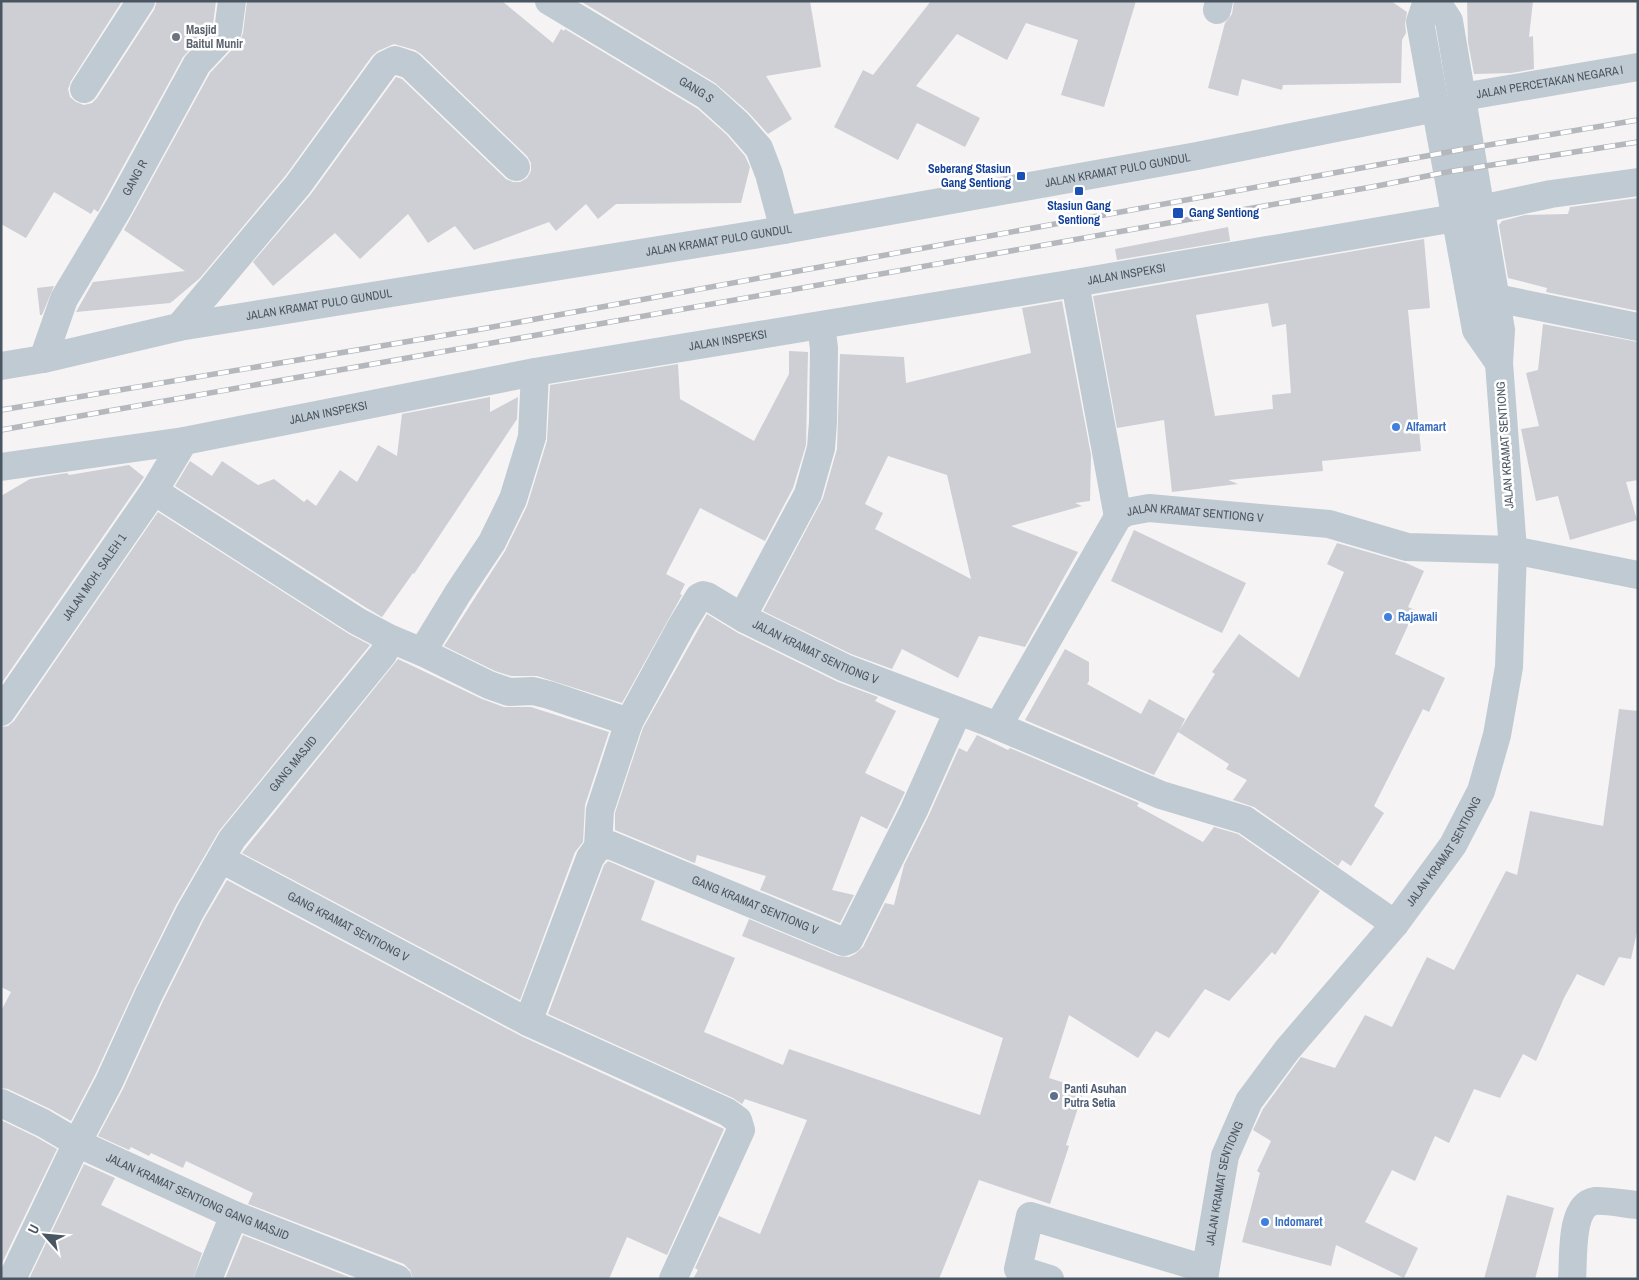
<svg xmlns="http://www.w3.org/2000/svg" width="1639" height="1280" font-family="'Archivo Narrow',sans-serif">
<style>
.building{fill:#cdcfd5;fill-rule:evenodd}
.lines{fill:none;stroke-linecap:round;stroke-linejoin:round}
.minor{stroke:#c0cad2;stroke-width:28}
.rail-casing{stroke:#b4b8bd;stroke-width:5.5}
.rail{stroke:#fff;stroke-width:4;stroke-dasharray:11;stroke-linecap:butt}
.worship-dot{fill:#6b7280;stroke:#fff;stroke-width:2}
.transit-dot{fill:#1a4fb4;stroke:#fff;stroke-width:2}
.shop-dot{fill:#3f7fe0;stroke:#fff;stroke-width:2}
.service-dot{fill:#5c6f8a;stroke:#fff;stroke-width:2}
.labels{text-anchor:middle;stroke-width:5;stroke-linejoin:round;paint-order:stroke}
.worship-label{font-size:12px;font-weight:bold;fill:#5b616d;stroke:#fff;text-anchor:start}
.street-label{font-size:12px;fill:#495561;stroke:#fff}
.transit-label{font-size:12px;font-weight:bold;fill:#164399;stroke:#fff;text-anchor:end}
.shop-label{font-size:12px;font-weight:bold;fill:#366cbe;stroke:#fff;text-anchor:start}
.service-label{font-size:12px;font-weight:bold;fill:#4e5e75;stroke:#fff;text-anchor:start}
</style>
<rect width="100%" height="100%" fill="#f5f3f3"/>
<g class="building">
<polygon points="1,1 122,1 71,81 68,89 70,97 76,102 84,105 92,103 97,98 154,10 157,1 216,1 213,24 183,57 98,212 94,209 91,214 54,192 26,238 1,224"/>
<polygon points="247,1 502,1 553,43 561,29 564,31 565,29 698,109 727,135 745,156 750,167 741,203 616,204 598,219 586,204 556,231 549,222 474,250 455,226 428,243 408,214 360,259 335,233 273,286 253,262 311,194 396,77 402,79 506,179 513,182 520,182 527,178 531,171 531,163 527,156 421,54 415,50 394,44 378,51 372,56 286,175 200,278 174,300 170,303 76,312 93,282 185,271 124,230 210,73 240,41 243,33"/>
<polygon points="582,1 810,1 821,67 766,76 792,119 768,134 748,112 715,83 582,2"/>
<polygon points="931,1 1136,1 1104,107 1061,95 1078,40 1026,23 1007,60 957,34 916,86 980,118 965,147 917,123 898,160 834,127 863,70 873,75"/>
<polygon points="1234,1 1391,1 1407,12 1405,24 1406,33 1402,40 1401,83 1283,85 1282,90 1242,79 1238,96 1208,88 1225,23 1232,14"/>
<polygon points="1467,1 1533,1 1529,37 1533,36 1534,69 1511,73 1474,74 1468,42"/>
<polygon points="1638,198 1638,311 1546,292 1547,288 1508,278 1499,225 1502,221 1525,215 1568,214 1570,207"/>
<polygon points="1228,227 1230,241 1117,260 1115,249"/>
<path d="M 1424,239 L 1430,308 L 1408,310 L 1421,451 L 1322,461 L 1323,471 L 1228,480 L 1238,484 L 1172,492 L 1164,420 L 1117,428 L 1093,296 ZM 1268,303 L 1272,327 L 1286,324 L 1291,393 L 1272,395 L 1273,409 L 1215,416 L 1196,315 Z"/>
<polygon points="54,286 42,315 40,315 37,288"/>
<path d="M 1062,301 L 1091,455 L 1090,501 L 1075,503 L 1082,506 L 1011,526 L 1078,552 L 1025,647 L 979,636 L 958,678 L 902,649 L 892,669 L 851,654 L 763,611 L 823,498 L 837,449 L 840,354 L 904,357 L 906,383 L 1031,353 L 1022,308 ZM 888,456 L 947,475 L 971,579 L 875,529 L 883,513 L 865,504 Z"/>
<polygon points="1543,324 1638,342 1638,480 1626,482 1637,520 1570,540 1558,496 1536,501 1521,429 1539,426 1526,373 1538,370"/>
<polygon points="789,351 808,352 806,445 793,488 765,541 700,508 666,574 685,584 680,594 682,595 622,703 537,676 511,676 495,671 444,646 505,551 527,506 547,441 550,385 678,364 680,399 754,441 789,374"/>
<polygon points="490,397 490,412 518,397 517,419 414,574 413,573 382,617 365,607 175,486 190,461 212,476 222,461 258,485 274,479 304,502 307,499 316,506 340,470 357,482 378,445 397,456 402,414"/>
<polygon points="129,465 144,477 1,684 1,496 30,479 67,473 69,475"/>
<polygon points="158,512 349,634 370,645 219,831 176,905 135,988 95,1075 71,1121 50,1109 8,1089 1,1088 1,1011 11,992 1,987 1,727 8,726 14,721"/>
<polygon points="1134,530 1246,583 1222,633 1111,581"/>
<polygon points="1337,543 1406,563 1424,571 1408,607 1415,610 1395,654 1445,678 1429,712 1423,709 1374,806 1384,813 1351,866 1342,860 1338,866 1254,807 1233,800 1247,780 1226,769 1229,764 1178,732 1154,775 1025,720 1065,649 1089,662 1089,681 1087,684 1141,714 1149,699 1185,719 1179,731 1215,674 1212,672 1239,634 1299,678 1344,572 1327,564"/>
<polygon points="707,614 738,633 838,682 878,697 875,701 896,711 865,773 905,792 887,829 861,816 832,890 854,895 840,923 760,890 766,876 697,855 695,863 692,862 615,830 615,813 643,728"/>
<polygon points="398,659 482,699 504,707 531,707 609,732 585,805 583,842 575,852 520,1000 242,853"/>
<polygon points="1619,709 1638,711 1638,927 1631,959 1619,957 1604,986 1577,974 1564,998 1536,1061 1523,1054 1500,1098 1474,1089 1449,1143 1435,1136 1415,1181 1392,1170 1365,1222 1418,1248 1404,1278 1336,1245 1331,1266 1242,1242 1260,1173 1257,1171 1271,1141 1253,1130 1263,1109 1301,1057 1335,1068 1365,1015 1392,1027 1427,957 1454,970 1506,871 1517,875 1530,811 1603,826"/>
<polygon points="977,735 1008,750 1010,748 1139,803 1137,806 1203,842 1214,827 1238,834 1320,891 1275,955 1272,952 1229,1001 1205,989 1169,1038 1156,1031 1138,1058 1069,1015 1049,1078 1084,1089 1066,1145 1069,1146 1050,1204 979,1180 939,1279 693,1279 698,1270 695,1268 719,1216 760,1234 807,1120 745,1099 742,1104 733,1098 548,1014 604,865 608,861 655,881 641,920 735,958 704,1032 783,1065 789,1049 980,1115 1003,1038 742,936 749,919 838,956 849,957 855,954 863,947 885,903 894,905 904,865 928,817 959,748 967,752"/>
<polygon points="227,880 521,1036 724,1129 667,1255 627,1237 609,1279 413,1279 410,1270 404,1264 248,1204 253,1193 186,1161 183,1168 151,1153 149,1156 131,1147 129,1150 98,1136 123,1089 163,1001 204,919"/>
<polygon points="1,1120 36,1137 57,1149 2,1263"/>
<polygon points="84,1164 115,1178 101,1205 202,1253 193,1279 33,1279 30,1277"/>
<polygon points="1507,1195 1554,1208 1535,1279 1484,1279"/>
<polygon points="243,1235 354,1279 225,1279"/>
</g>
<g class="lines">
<g class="minor">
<path id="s1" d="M 549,1 L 707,96 L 738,124 L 759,148 L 769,174 L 784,230"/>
<polyline points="1427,1 1420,22 1476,330 1499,363"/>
<polyline points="1217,10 1219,1"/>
<polyline points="84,89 141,1"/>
<path id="s2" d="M 1462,97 L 1638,67"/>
<polyline points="1481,209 1551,194 1638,182"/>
<polyline points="1075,283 1118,517"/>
<polyline points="1496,298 1638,327"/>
<polyline points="179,327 298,185 385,65 395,60 410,65 516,167"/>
<path id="s3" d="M 43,359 L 64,299 L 119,207 L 197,64 L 228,31 L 232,1"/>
<path id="s4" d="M 1,366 L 43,359 L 179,327 L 784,230 L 1197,156 L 1436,108"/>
<path id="s5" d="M 1,467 L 184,441 L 535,372 L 1075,283 L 1455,218"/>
<polyline points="154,491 357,621 391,639 422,652 489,685 509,692 533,691 549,695 629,722"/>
<polyline points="745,619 748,606 808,494 821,448 823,422 824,348 821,326"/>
<polyline points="422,652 458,593 492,542 513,499 532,437 535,372"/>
<path id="s6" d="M 1,712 L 154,491 L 184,441"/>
<path id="s7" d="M 998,726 L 1118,517 L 1127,512 L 1149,508 L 1329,524 L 1407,547 L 1513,550 L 1638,575"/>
<path id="s8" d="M 598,847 L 600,810 L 629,722 L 682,625 L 699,597 L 703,595 L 707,596 L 745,619 L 845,668 L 998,726 L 1161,795 L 1245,820 L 1395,924"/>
<path id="s9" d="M 221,859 L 528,1022 L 727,1112 L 738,1120 L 741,1130 L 673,1279"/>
<path id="s10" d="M 528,1022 L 590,858 L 598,847 L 610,845 L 844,942 L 849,940 L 914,810 L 958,711"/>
<path id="s11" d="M 1,1103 L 43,1123 L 77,1143 L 234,1215 L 398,1279"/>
<path id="s12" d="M 12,1279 L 77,1143 L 109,1082 L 149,994 L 190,912 L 232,839 L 383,654 L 391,639"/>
<polyline points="208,1279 234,1215"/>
<polyline points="1050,1279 1018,1269 1030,1216 1205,1269"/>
<path id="s13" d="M 1204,1279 L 1225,1156 L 1249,1101 L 1287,1050 L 1395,924 L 1453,845 L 1481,791 L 1497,735 L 1509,667 L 1513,550 L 1499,363 L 1501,330 L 1449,21 L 1436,1"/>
<path d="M 1572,1279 C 1574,1259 1569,1205 1595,1201 C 1605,1200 1626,1204 1638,1205"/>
</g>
<g class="rail-casing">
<g id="rail">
<polyline points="1,410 476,330 1470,148 1638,120"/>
<polyline points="1,430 1377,186 1447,172 1638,142"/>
</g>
</g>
<use href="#rail" class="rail"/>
</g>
<circle class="worship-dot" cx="176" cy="37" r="5"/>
<g class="transit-dot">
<rect x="1016" y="171" width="10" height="10" rx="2.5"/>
<rect x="1074" y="186" width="10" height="10" rx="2.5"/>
<rect x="1172" y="207" width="12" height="12" rx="2.5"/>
</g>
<g class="shop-dot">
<circle cx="1396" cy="427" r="5"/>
<circle cx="1388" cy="617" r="5"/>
<circle cx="1265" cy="1222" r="5"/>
</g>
<circle class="service-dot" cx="1054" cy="1096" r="5"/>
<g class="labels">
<g class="worship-label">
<text x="186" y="34">Masjid<tspan x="186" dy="14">Baitul Munir</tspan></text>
</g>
<g class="street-label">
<text dy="4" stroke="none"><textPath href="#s2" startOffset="89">JALAN PERCETAKAN NEGARA I</textPath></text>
<text dy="4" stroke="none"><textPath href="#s1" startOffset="172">GANG S</textPath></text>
<text dy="4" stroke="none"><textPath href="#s4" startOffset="1134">JALAN KRAMAT PULO GUNDUL</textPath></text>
<text dy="4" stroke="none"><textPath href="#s3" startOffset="204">GANG R</textPath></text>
<text dy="4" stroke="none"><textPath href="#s4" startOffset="729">JALAN KRAMAT PULO GUNDUL</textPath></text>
<text dy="4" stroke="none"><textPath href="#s5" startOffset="1142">JALAN INSPEKSI</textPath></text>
<text dy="4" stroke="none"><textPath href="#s4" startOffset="324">JALAN KRAMAT PULO GUNDUL</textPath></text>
<text dy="4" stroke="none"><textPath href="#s5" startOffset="738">JALAN INSPEKSI</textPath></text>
<text dy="4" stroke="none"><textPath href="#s5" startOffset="332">JALAN INSPEKSI</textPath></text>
<text transform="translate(1505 445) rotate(-94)" y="4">JALAN KRAMAT SENTIONG</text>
<text dy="4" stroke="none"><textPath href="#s7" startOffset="320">JALAN KRAMAT SENTIONG V</textPath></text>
<text dy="4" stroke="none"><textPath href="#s6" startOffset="164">JALAN MOH. SALEH 1</textPath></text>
<text dy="4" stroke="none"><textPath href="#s8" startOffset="404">JALAN KRAMAT SENTIONG V</textPath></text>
<text dy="4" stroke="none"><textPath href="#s12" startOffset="589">GANG MASJID</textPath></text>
<text dy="4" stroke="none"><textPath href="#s13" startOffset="502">JALAN KRAMAT SENTIONG</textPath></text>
<text dy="4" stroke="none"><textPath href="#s10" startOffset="358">GANG KRAMAT SENTIONG V</textPath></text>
<text dy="4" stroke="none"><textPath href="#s9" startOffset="144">GANG KRAMAT SENTIONG V</textPath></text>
<text dy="4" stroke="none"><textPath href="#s13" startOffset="98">JALAN KRAMAT SENTIONG</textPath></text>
<text dy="4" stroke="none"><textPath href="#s11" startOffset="218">JALAN KRAMAT SENTIONG GANG MASJID</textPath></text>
</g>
<g class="transit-label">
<text x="1011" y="173">Seberang Stasiun<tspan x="1011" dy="14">Gang Sentiong</tspan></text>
<text x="1079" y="210" text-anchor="middle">Stasiun Gang<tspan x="1079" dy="14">Sentiong</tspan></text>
<text x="1189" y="217" text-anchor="start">Gang Sentiong</text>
</g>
<g class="shop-label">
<text x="1406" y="431">Alfamart</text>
<text x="1398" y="621">Rajawali</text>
<text x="1275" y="1226">Indomaret</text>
</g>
<g class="service-label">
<text x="1064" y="1093">Panti Asuhan<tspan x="1064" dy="14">Putra Setia</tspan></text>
</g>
</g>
<rect width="1639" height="1280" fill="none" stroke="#495561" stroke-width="5"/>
<g transform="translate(45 1235) rotate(297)" stroke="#ffffff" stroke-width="4" paint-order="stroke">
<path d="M0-4L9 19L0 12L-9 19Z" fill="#495561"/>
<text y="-8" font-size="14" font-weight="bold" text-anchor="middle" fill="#495561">U</text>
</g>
</svg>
